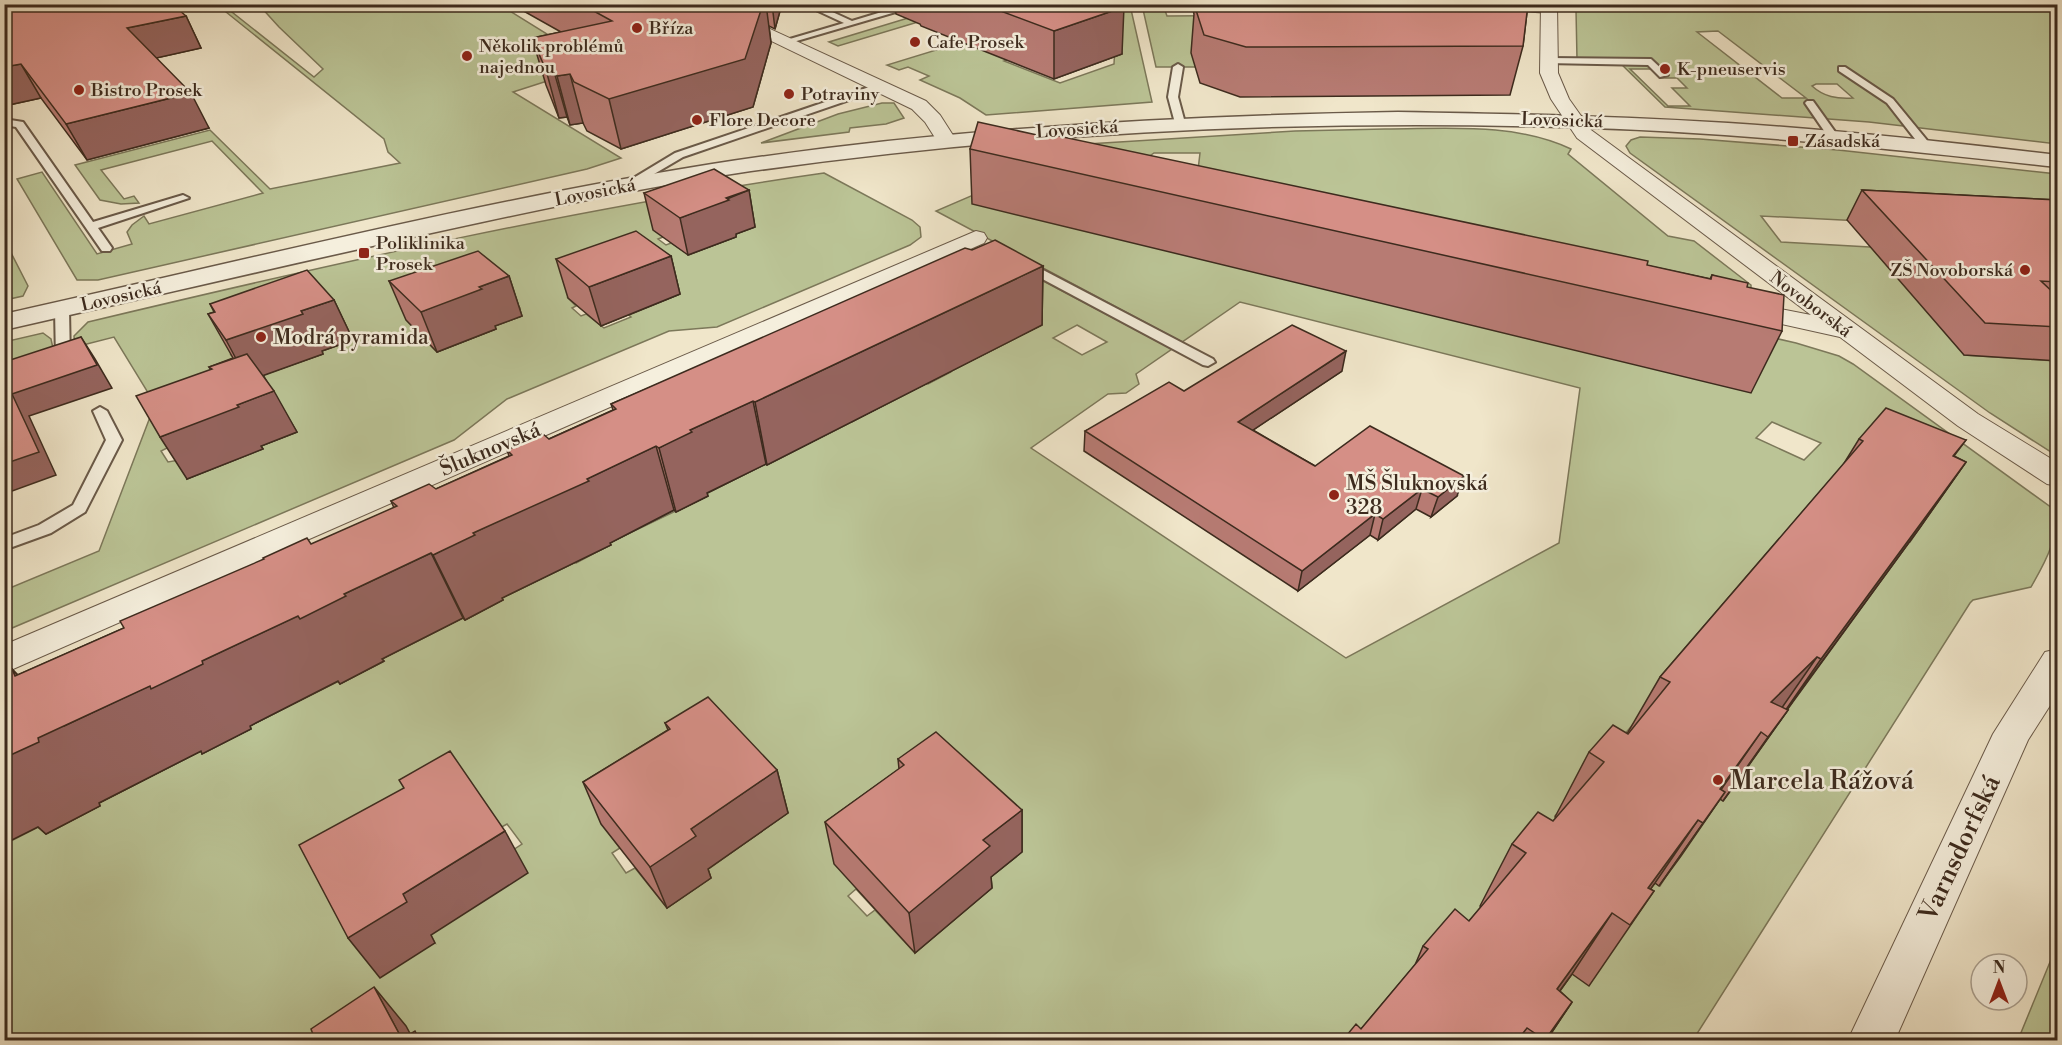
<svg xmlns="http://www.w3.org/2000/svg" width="2062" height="1045" font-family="'Libre Bodoni',serif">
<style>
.green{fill:#bbc496;stroke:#7c785a;stroke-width:1.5;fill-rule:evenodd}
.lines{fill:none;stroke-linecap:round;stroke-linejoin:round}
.service-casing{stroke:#6a5a49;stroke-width:4}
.minor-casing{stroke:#6a5a49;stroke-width:2}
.tertiary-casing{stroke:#6a5a49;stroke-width:3}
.service{fill:#f5efdd;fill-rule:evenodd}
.minor{fill:#f5efdd;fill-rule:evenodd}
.tertiary{fill:#f5efdd;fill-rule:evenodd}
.wall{fill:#b77b73;stroke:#3d2b1e;stroke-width:1.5}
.shaded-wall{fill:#95645e;stroke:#3d2b1e;stroke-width:1.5}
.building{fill:#d58f86;stroke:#3d2b1e;stroke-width:1.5}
.poi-dot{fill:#8f2418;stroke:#f5efdd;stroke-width:2}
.labels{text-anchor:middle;stroke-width:5;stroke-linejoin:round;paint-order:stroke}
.far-poi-label{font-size:18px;fill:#3d2b1e;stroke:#f5efdd;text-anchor:start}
.far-street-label{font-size:18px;fill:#3d2b1e;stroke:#f5efdd}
.poi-label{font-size:21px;fill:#3d2b1e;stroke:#f5efdd;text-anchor:start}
.street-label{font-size:21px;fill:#3d2b1e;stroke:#f5efdd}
.near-poi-label{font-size:26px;fill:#3d2b1e;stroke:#f5efdd;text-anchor:start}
.near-street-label{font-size:26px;fill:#3d2b1e;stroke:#f5efdd}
</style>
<rect width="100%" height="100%" fill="#f0e6ca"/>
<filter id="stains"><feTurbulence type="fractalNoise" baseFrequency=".00333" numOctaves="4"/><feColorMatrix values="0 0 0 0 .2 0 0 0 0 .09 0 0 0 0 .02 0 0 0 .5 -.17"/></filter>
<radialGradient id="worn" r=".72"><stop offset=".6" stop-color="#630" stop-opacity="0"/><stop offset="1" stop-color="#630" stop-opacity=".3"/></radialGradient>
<g class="green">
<polygon points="216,4 223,5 314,77 323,69 279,27 259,5 500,5 597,65 513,92 621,158 587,169 98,280 77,280 17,179 42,172 97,254 132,244 127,232 132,225 144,216 149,224 263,193 212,141 101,170 124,199 134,196 139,203 121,204 100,200 75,165 210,130 270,189 400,163 388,152 384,139"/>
<polygon points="1006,5 1130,5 1152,102 986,115 960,98 920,80 929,76 908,67 899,70 887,65 972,39 1016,56 1004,61 1060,83 1114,64 1115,45"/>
<polygon points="1142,5 1163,5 1167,16 1295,15 1195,67 1156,67"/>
<path d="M 1572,5 L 2057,5 L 2057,144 L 1869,122 L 1665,107 L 1617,60 L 1577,59 L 1576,10 ZM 1718,31 L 1806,98 L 1782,98 L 1697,32 ZM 1630,69 L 1651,69 L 1661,78 L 1677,78 L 1687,88 L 1672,88 L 1690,106 L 1668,106 ZM 1816,84 L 1837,84 L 1853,98 C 1837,99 1824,97 1812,86 Z"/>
<polygon points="918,15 938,16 838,46 829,42"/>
<polygon points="882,103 894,103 904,118 886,124 850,128 849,132 761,143 838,114"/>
<path d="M 1385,129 C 1447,129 1513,122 1571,149 L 1568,154 L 1668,236 L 1694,241 L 1751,285 L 1751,291 L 1198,170 L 1200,153 L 1154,153 L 1131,169 L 1071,145 L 1295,131 Z"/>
<polygon points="1640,137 1700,139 1838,150 2057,174 2057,231 1761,216 1781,242 1976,253 1964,355 2057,361 2057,456 1990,413 1630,153 1626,146 1631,140"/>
<path d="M 1029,171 L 1044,171 L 1796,343 L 1839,356 L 1853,364 L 2052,508 C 2062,535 2044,564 2031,587 L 1973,600 L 1970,603 L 1693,1040 L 1523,1040 L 1572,974 L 1606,949 L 1655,883 L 1660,886 L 1716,797 L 1723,801 L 1792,703 L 1788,700 C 1831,649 1871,598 1905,540 L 1910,542 L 1921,526 L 1640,716 L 1555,816 L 1568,826 L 1390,1040 L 5,1040 L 5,844 L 42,825 L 99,806 L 99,803 L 201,751 L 203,753 L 251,729 L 250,726 L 339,681 L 341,683 L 383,662 L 381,659 L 459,614 L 465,620 L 503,600 L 498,594 L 574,561 L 576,563 L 610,545 L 609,543 L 707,496 L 706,494 L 849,421 L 852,422 L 925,383 L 928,384 L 951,372 L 1017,267 L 1172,349 L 1136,374 L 1139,384 L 1126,393 L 1108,394 L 1031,448 L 1346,658 L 1559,543 L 1580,388 L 1240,302 L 1182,342 L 936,211 ZM 1077,325 L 1107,342 L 1082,355 L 1053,338 ZM 1772,422 L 1821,443 L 1804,460 L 1756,438 ZM 787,813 L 706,871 L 667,908 L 635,868 L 626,873 L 612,853 L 620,848 L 602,824 ZM 507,824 L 522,844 L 513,850 L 431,935 L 435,943 L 331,886 L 498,829 ZM 856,889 L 915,953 L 875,910 L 867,916 L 848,896 Z"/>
<path d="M 824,173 L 912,220 L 920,227 L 921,237 L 910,245 L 717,327 L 669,331 L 507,399 L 454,440 L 5,631 L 5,590 L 99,551 L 155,404 L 114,337 L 75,347 L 74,336 L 88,322 C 331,264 577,208 824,173 ZM 663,237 L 735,237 L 689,255 L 671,243 L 666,245 L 658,239 ZM 680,294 L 629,315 L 631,317 L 604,328 L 586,314 L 581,316 L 572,308 L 576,306 L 568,298 ZM 509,298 L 520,308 L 494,326 L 496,329 L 437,352 ZM 352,340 L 321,351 L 322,354 L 257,377 L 231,355 ZM 296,432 L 261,446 L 168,462 L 161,451 L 169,447 Z"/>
<polygon points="5,241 28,286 23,296 5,300"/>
<polygon points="43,333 51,339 54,353 5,364 4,342"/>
<polygon points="2057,945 2057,1040 2018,1040"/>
</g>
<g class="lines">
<g class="service-casing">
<g id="service">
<polygon points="803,4 815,4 852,21 908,4 923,4 783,45 783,41 844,23"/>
<polygon points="1166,4 1219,4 1220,6 1216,8 1166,8"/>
<polygon points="1308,4 1378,4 1379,6 1375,8 1308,8"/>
<polygon points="1506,5 1550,8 1554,10 1550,12 1503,9 1503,5"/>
<polygon points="1549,58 1651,59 1668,75 1660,77 1648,65 1546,63 1546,59"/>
<polygon points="1178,64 1183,67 1178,97 1185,123 1180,126 1175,123 1168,97 1173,67"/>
<polygon points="1839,67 1845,67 1893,99 1930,144 1930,148 1922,148 1887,103 1839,71"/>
<polygon points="881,83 884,84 884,88 683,157 632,187 624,187 622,185 675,153"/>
<polygon points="1807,101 1813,101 1838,136 1837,138 1829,138 1805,103"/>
<polygon points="4,119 23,122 93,222 183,195 189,198 98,228 112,248 110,251 102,251 16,127 4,125"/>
<polygon points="1024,260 1213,359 1215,362 1208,366 1203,365 1020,267 1018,264"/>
<polygon points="62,305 69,309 70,362 60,367 53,363 56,360 55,309"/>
<polygon points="100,407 107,411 122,440 85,512 51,533 4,550 4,538 39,525 73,505 106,440 93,411"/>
</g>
</g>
<g class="minor-casing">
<g id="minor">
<polygon points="695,4 716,4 926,101 940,115 956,140 953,144 939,144 925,122 912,109"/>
<polygon points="1541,4 1557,4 1558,73 1569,99 1591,130 1978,414 2058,463 2058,486 2047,484 1958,426 1840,337 1732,313 1729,308 1732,303 1741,301 1811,315 1577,138 1551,99 1540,73"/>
<polygon points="976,231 984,233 987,238 984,243 4,673 4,645"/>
<polygon points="2058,649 2058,693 2028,740 1895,1040 1848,1040 1993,734 2045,652"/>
</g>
</g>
<g class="tertiary-casing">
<path id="tertiary" d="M 1398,112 C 1508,114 1618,116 1728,123 C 1838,130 1948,142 2058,155 L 2058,167 C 1892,149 1726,131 1559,127 C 1284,119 1010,134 738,173 C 652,186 567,204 482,222 C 323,256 164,294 4,330 L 4,314 C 239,262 474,202 712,164 C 939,129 1168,116 1398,112 Z"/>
</g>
<use href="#service" class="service"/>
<use href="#minor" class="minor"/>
<use href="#tertiary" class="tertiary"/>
</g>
<g class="wall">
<polygon points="511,4 782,4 775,29 769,26 771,43 753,107 621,149 587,131 583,123 570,125 567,117 559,118 546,85 532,38 561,32"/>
<polygon points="871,4 1116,4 1122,54 1054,79 921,26 920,24 896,14 895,6 883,9"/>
<polygon points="1194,4 1332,4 1333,6 1377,6 1377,4 1528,4 1523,46 1510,95 1240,97 1200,83 1191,53 1194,14 1193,10"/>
<polygon points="4,5 186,16 201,48 156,58 209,128 87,160 41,98 4,106"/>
<polygon points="1046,137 1710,279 1712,275 1747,287 1782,331 1751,393 972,204 970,149"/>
<polygon points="749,190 755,227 736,234 736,237 688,255 653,230 644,193"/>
<polygon points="1862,190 2058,200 2058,361 1964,355 1847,220"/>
<polygon points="972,250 1043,266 1042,325 767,465 766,464 707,493 708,496 676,512 674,510 610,543 611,545 502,598 503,600 465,620 463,618 382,659 384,661 340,684 338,681 250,726 251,729 202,754 201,751 99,803 100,806 46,834 38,827 12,669 18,675 394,508 391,501 436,489 509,456 507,450 549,439 613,410 611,404"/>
<polygon points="671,256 680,294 601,326 568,298 556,259"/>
<polygon points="509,276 522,316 495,326 496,329 437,352 406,320 389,281"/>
<polygon points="334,300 353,340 322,351 323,354 263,375 297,432 261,446 263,449 187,479 211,370 209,367 233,358 208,314 214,312 210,304"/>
<polygon points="1342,371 1253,430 1315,466 1457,496 1431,517 1416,509 1378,540 1370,535 1298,591 1084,451 1085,431 1184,391"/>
<polygon points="1859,439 1966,440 1954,456 1966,462 1921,526 1787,710 1788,710 1723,801 1720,799 1659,886 1655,883 1650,889 1654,891 1589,986 1572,974 1560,991 1572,1002 1546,1041 1342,1041 1361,1029 1415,965 1423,946 1469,921 1481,907 1480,906 1512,844 1553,821 1556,818 1555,817 1589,752 1627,734 1660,677 1843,465"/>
<polygon points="665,723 777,770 788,813 708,869 711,878 667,908 601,824 583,782 668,730"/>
<polygon points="898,759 1022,810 1022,852 991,877 992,888 915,953 834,864 825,822 899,769"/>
</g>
<g class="shaded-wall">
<polygon points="763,4 766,4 771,43 753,107 621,149 609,99"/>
<polygon points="772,4 782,4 775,29"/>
<polygon points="883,4 895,4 895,6 883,9"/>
<polygon points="1124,7 1122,54 1054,79 1054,31"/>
<polygon points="186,16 201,48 143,61 127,28"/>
<polygon points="21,64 41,98 4,106 4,67"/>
<polygon points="553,68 567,117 559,118 546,70"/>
<polygon points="570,74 583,123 570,125 557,76"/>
<polygon points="191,93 209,128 87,160 66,124"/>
<polygon points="749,190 755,227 736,234 736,237 688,255 680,218"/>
<polygon points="671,256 680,294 601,326 589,287"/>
<polygon points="1043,266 1042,325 767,465 755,402"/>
<polygon points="509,276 522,316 495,326 496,329 437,352 421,312 479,287"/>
<polygon points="334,300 353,340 322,351 323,354 248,381 226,340 301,311"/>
<polygon points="81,337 95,359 112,388 29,416 56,475 4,494 4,464 12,394"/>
<polygon points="1346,351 1342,371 1235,442 1238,422"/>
<polygon points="274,391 297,432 261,446 263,449 187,479 160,437 237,405"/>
<polygon points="753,401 766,464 707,493 708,496 676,512 659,448 690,430"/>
<polygon points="656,446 674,510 610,543 611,545 502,598 503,600 465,620 433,555 473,533"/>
<polygon points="1966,462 1921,526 1776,724 1821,659"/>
<polygon points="1464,476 1457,496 1431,517 1438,497"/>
<polygon points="1422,489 1416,509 1378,540 1383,519"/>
<polygon points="1375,514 1370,535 1298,591 1302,571"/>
<polygon points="431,553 463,618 382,659 384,661 340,684 338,681 250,726 251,729 202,754 201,751 99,803 100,806 46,834 38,827 4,844 4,758 15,676 12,669 64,726"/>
<polygon points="1817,657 1772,722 1761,732 1716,797 1698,820 1771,702"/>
<polygon points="1788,710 1742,775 1723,801 1768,737"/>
<polygon points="777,770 788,813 708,869 711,878 667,908 650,867 691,829"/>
<polygon points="1725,792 1681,856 1659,886"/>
<polygon points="1022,810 1022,852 991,877 992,888 915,953 909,913 983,840"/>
<polygon points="1698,820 1655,883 1626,922 1648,888"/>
<polygon points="505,831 528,873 431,935 435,943 380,978 348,938 403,894"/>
<polygon points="1612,913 1572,974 1531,1030 1557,989"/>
<polygon points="374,987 406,1026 414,1041 403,1041"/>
<polygon points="1572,1002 1546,1041 1544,1041"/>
</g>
<g class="building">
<polygon points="9,4 172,4 186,16 127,28 191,93 66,124 21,64 4,67 4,5"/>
<polygon points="581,4 763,4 745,59 609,99 574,82 570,74 557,76 553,68 546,70 532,38 612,21"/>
<polygon points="982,4 1116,4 1124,7 1054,31"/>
<polygon points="1212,4 1332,4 1333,6 1414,6 1413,4 1528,4 1523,46 1246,47 1204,35 1195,7 1213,7"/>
<polygon points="978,122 1046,137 1049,134 1648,261 1647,265 1711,279 1712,275 1748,283 1747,287 1784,295 1782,331 970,149"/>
<polygon points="714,169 749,190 726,198 729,200 680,218 644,193"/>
<polygon points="1862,190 2058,200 2058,282 2041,281 2058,297 2058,327 1985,323"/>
<polygon points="636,231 671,256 589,287 556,259"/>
<polygon points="995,240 1043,266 755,402 753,401 690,430 692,432 659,448 656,446 587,479 589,481 473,533 475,535 433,555 431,553 344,594 346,596 300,619 298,616 202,661 203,664 151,689 150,686 38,738 39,742 4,758 4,672 12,669 15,676 124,628 120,621 264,559 263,558 307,538 311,544 397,506 391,501 429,484 436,489 512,455 507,450 543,434 549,439 616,409 611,404 965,248 972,250"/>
<polygon points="478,251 509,276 479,287 482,289 421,312 389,281"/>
<polygon points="307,270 334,300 301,311 303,314 226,340 208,314 215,312 210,304"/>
<polygon points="1292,325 1346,351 1238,422 1315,466 1370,426 1464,476 1438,497 1422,489 1383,519 1375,514 1302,571 1085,431 1169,382 1184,391"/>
<polygon points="81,337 97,365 12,394 39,452 4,464 4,362"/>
<polygon points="247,354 274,391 237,405 239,407 160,437 136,396 212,369 209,367"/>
<polygon points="1886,408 1966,440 1953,456 1966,462 1821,659 1817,657 1771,702 1788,710 1768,737 1761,732 1720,789 1725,792 1703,823 1698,820 1648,888 1654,891 1630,925 1612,913 1557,989 1572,1002 1545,1040 1527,1028 1517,1041 1342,1041 1356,1024 1361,1029 1428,949 1423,946 1455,909 1469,921 1526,853 1512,844 1538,812 1553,821 1604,762 1589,752 1613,725 1628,734 1670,682 1660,677 1863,441 1859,439"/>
<polygon points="708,697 777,770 691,829 696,836 650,867 583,782 670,729 665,723"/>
<polygon points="936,732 1022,810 983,840 990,846 909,913 825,822 904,765 898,759"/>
<polygon points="450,751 505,831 403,894 407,902 348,938 299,845 404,788 399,780"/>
<polygon points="374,987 402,1039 415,1031 420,1041 309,1041 314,1037 311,1029"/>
</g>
<g class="poi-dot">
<circle cx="637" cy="28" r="6"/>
<circle cx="915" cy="42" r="6"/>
<circle cx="467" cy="56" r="6"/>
<circle cx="1665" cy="69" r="6"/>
<circle cx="79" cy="90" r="6"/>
<circle cx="789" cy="94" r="6"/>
<circle cx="697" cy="120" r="6"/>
<rect x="1787" y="135" width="12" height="12" rx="3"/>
<rect x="358" y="247" width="12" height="12" rx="3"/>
<circle cx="2025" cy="270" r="6"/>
<circle cx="261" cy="337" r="6"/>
<circle cx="1334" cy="495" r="6"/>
<circle cx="1718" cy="780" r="6"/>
</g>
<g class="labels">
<g class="far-poi-label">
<text x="649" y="34">Bříza</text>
<text x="927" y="48">Cafe Prosek</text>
<text x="479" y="52">Několik problémů<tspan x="479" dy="21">najednou</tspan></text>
<text x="1677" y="75">K-pneuservis</text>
<text x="91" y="96">Bistro Prosek</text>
<text x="801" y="100">Potraviny</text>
<text x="709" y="126">Flore Decore</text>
<text x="1805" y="147">Zásadská</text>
<text x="376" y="249">Poliklinika<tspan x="376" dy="21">Prosek</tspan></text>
<text x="2013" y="276" text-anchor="end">ZŠ Novoborská</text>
</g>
<g class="far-street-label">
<text transform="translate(1562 120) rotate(2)" y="6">Lovosická</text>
<text transform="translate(1077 129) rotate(-4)" y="6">Lovosická</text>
<text transform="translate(595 192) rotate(-11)" y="6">Lovosická</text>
<text transform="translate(121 296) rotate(-13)" y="6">Lovosická</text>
<text transform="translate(1811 304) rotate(37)" y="6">Novoborská</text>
</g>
<g class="poi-label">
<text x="273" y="344">Modrá pyramida</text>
<text x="1346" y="490">MŠ Šluknovská<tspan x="1346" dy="24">328</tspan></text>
</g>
<g class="street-label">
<text transform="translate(490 449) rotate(-23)" y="7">Šluknovská</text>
</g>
<g class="near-poi-label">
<text x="1730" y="789">Marcela Rážová</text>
</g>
<g class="near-street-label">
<text transform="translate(1959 848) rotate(-65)" y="9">Varnsdorfská</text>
</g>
</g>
<rect width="2062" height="1045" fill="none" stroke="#f0e6ca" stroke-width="24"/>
<rect x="6" y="6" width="2050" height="1033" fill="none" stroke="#3d2b1e" stroke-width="3"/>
<rect x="12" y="12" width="2038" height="1021" fill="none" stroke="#3d2b1e" stroke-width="1.5"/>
<g transform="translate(1999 982)"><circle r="28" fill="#f5efdd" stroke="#aba191" stroke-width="1.5"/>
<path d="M0-4.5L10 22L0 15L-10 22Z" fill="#8f2418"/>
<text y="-9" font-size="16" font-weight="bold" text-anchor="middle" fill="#3d2b1e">N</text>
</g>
<rect width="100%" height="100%" filter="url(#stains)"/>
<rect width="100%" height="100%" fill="url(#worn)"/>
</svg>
